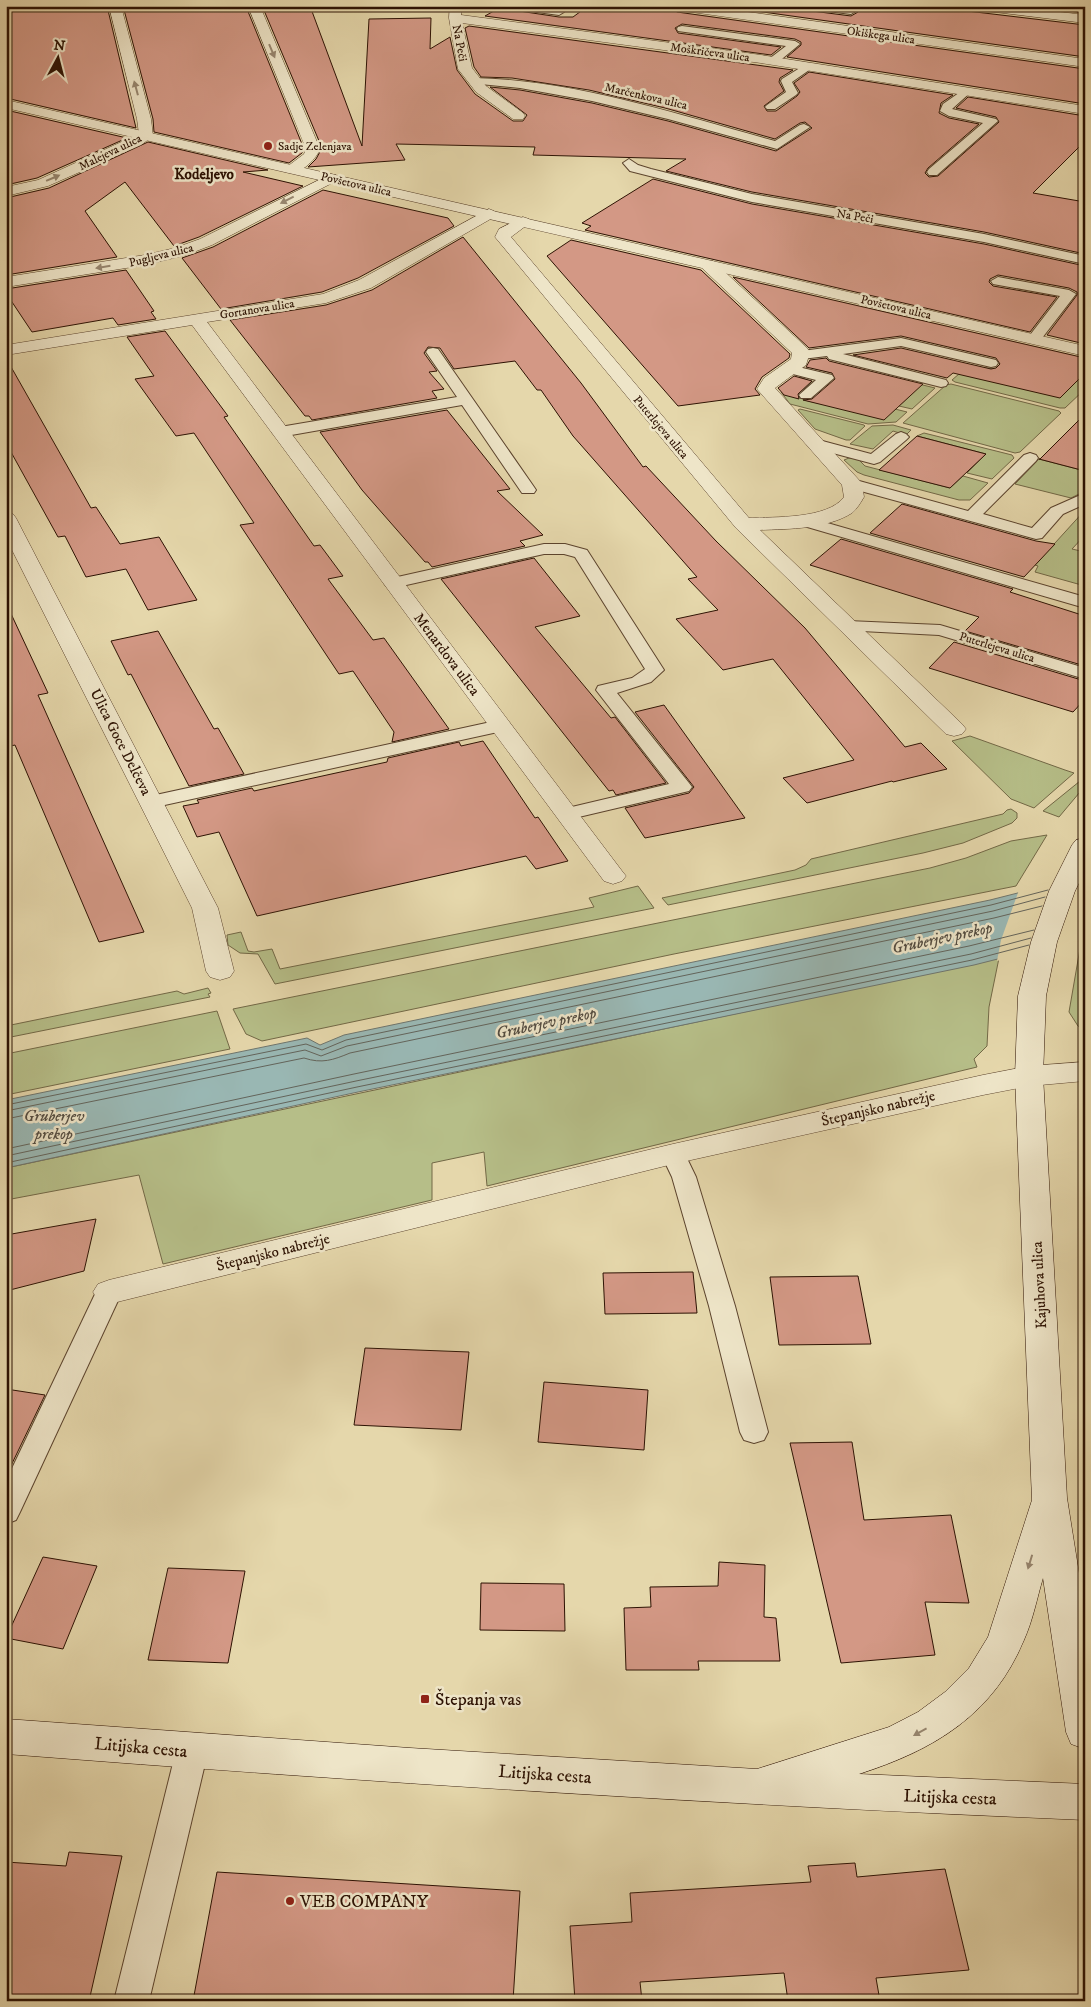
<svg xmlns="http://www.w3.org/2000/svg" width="1091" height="2007" font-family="'IM FELL DW Pica',serif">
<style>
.green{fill:#b6be88;stroke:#726846}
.water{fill:#99b7b3;stroke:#6e756d}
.pier{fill:#e5d7ab}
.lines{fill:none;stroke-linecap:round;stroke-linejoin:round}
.shore{stroke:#63645b;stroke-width:1}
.building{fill:#d39885;stroke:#2d1203}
.service-casing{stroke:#5b432d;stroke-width:2}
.minor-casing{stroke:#5b432d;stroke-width:1}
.tertiary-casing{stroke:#5b432d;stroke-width:1}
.secondary-casing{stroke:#2d1203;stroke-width:1}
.service{fill:#eee5c8;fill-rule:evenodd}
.minor{fill:#eee5c8;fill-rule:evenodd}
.tertiary{fill:#eee5c8;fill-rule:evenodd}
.secondary{fill:#eee5c8;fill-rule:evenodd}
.oneway{fill:#97866f}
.poi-dot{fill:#8f2418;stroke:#eee5c8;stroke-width:2}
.labels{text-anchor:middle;stroke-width:5;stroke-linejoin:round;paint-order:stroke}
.far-street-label{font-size:12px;fill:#2d1203;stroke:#eee5c8}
.far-poi-label{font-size:12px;fill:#2d1203;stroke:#eee5c8;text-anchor:start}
.far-quarter-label{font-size:15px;font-weight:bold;fill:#2d1203;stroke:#eee5c8}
.street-label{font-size:15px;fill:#2d1203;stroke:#eee5c8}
.water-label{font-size:16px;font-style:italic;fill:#534c41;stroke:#eee5c8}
.near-poi-label{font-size:18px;fill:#2d1203;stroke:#eee5c8;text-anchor:start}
.near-street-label{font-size:18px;fill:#2d1203;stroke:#eee5c8}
</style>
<rect width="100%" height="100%" fill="#e5d7ab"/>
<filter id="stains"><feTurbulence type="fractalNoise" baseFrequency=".004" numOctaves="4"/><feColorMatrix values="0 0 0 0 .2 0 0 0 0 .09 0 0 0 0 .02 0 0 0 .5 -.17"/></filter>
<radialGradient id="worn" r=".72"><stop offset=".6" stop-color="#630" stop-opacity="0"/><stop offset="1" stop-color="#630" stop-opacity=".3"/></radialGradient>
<g class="green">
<polygon points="829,362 935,388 912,409 899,406 917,389 848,377 812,368"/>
<polygon points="967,367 1085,373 1085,389 1065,408 1060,408 955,382 952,380"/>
<path d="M 800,377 L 813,382 L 796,395 C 806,407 877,408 895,409 L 907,412 L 896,422 L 868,424 L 790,404 L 781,392 Z"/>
<polygon points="951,384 1059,411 1061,413 1020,452 1015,453 903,423 946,385"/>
<polygon points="800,409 864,425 865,426 850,440 846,440 815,429 798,410"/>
<polygon points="893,425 911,430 906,435 893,431 873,449 850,444 872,426"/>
<polygon points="924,433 1012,455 1014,458 992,479 967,473 986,454 917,436"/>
<polygon points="849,458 857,458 865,466 950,488 963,476 988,483 970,500 959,500 864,475 857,472 844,460"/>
<polygon points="1039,459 1085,471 1085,491 1071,498 1015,484"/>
<polygon points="1085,510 1085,535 1072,549 1085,552 1085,586 1035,572 1038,566 1035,565"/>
<polygon points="970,736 1065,770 1074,773 1034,808 1011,799 952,741"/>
<polygon points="1085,777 1085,786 1059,817 1043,811"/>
<polygon points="1011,809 1017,813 1017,818 1012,823 963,843 923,853 668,905 662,898 795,870 806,865 811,859 1003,814 1007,810"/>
<polygon points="1047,835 1016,886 674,954 262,1041 246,1034 233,1009 930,868 966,858 1011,841"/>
<polygon points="638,886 654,908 275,984 258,954 240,953 228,945 227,935 241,932 248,951 254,952 272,949 280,969 594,907 589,898"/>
<polygon points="1082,937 1085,937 1085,1031 1078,1026 1069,1012"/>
<polygon points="999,958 989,1007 987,1046 974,1059 977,1067 487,1186 484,1152 432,1163 432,1200 163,1264 139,1175 6,1200 6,1168"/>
<polygon points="208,988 211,993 208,994 210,997 6,1038 6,1026 177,991 184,994"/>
<polygon points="217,1011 230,1049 6,1095 6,1054"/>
</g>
<polygon class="water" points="1085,876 1085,937 974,965 358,1092 6,1168 6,1100 307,1038 320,1045 344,1035 990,900"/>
<polygon class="pier" points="1085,873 1085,933 1082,940 997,961 1001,940 1019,890"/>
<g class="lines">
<g class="shore">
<polyline points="6,1105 306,1044 322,1050 346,1040 991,905 1048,890"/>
<polyline points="6,1111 305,1050 321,1056 347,1046 993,911 1045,897"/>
<path d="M 6,1119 L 304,1058 C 322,1064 333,1060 350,1053 L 994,918 L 1042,906"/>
<polyline points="6,1149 354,1074 969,946 1034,930"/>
<polyline points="6,1156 356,1081 971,954 1031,938"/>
<polyline points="6,1163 357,1087 972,960 1029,945"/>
</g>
</g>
<g class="building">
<polygon points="6,6 107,6 136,128 6,98"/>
<polygon points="123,6 174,6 176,10 229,7 230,10 247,9 304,149 302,153 289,163 154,132 153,119"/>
<polygon points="310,6 362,146 369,19 431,18 430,49 450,37 457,70 475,94 513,121 523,121 527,115 490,87 520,90 592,103 668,121 776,151 812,128 805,122 800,123 775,139 665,108 589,90 512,78 481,77 474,67 465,28 469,26 793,70 780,78 779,82 784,91 764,106 767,111 776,111 797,96 800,92 794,83 809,72 953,95 941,103 939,113 949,118 979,124 928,168 925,173 929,177 938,176 999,122 996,117 956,108 968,97 1085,116 1085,141 1033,193 1085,202 1085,254 984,232 752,192 666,171 686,159 533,155 535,147 396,144 405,160 308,167 316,159 322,148 263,8"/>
<polygon points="588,6 669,6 677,12 1085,69 1085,104 787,57 801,45 801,42 795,39 682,24 675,28 678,33 781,47 771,55 485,16 499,8 559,17 573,17"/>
<polygon points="720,6 805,6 812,11 851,16 858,12 855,7 850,6 925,6 1085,25 1085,57"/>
<polygon points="1036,6 1085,6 1085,13 1035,7"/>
<polygon points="6,110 127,138 37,178 6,185"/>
<polygon points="148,142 268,170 243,172 303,186 199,237 174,246 125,182 85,211 117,257 6,275 6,198 49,188"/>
<polygon points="653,179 752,204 984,244 1085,266 1085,344 1047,335 1077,295 1077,292 1069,288 998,275 990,279 989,282 993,286 1057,297 1030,332 585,230 591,226 582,223"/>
<polygon points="323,190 448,218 454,226 358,278 322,292 221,309 182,258 213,247"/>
<polygon points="463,237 581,383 643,467 646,466 716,541 805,628 905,747 921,743 947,769 893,782 892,781 807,803 783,778 854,760 773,659 723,670 676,619 718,610 688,579 697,577 573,436 541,390 537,390 515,361 454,369 440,348 428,347 424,353 437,371 429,372 444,389 432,391 437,398 312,420 309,416 305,416 230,320 326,305 372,290"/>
<polygon points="571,240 701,270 790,354 789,358 762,377 755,389 760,395 678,406 547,256"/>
<polygon points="126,270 154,311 151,312 156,319 118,325 113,318 32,332 6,293 6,289"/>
<polygon points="733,277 1085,358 1085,373 1060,398 953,373 947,378 853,355 901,348 991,369 996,368 1000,364 996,358 901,336 809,348"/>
<polygon points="165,331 228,416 224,417 314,546 320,545 343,576 328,579 373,640 384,638 449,729 392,742 394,732 353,671 339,674 240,525 254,523 194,433 176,436 135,379 154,376 127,337"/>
<polygon points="6,358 91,508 96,507 120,544 159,537 197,600 148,610 126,569 86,577 65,536 58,537 6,443"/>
<polygon points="826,358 829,361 923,384 884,420 803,400 812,399 835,379 832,373 806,367 810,360"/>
<polygon points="794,376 812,381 798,394 799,399 784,395 778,388"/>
<polygon points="447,410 510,489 497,491 543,535 520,541 525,546 432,567 428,562 425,562 362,490 320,432"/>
<polygon points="1085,414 1085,471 1039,459 1040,459"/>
<polygon points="917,436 986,454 950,488 879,470"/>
<polygon points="902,504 1036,541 1055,544 1024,577 870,533"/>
<polygon points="841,539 1013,589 1010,592 1085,616 1085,666 965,631 979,617 810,565"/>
<polygon points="534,558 580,616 535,627 611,718 615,717 666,783 616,795 613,790 609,791 441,579"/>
<polygon points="6,603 48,693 38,695 144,932 99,942 15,745 6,747"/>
<polygon points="158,631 214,729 218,728 244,774 189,786 131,674 128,675 111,641"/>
<polygon points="954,642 1085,681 1085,699 1073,712 929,668"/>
<polygon points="664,705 745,818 645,838 625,808 689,793 694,787 635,712"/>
<polygon points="483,741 535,818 538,817 568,861 536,869 526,856 257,916 219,832 197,837 183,806 199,803 197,800 252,788 254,791 336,773 387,762 388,758 459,742 461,746"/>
<polygon points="96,1219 84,1271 6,1291 6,1235"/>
<polygon points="693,1272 697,1313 605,1314 603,1273"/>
<polygon points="858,1276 871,1344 779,1345 770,1277"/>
<polygon points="365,1348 469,1352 461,1430 354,1425"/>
<polygon points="544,1382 648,1390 644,1450 538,1442"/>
<polygon points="6,1389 45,1395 6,1476"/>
<polygon points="852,1442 864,1520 951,1515 969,1603 925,1602 935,1655 841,1663 790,1443"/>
<polygon points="43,1557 97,1566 63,1649 6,1638"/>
<polygon points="719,1562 765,1565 764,1617 776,1618 780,1661 698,1661 699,1670 626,1670 624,1608 651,1607 650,1587 718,1586"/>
<polygon points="168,1568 245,1571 228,1663 148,1660"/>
<polygon points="481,1583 564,1584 565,1631 480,1630"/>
<polygon points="69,1852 122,1856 89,2001 6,2001 6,1862 66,1866"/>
<polygon points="855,1863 857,1877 945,1869 969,1970 876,1978 880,2001 788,2001 784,1973 640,1982 642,2001 575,2001 570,1926 632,1922 630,1893 811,1882 808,1866"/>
<polygon points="217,1872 520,1891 513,2001 193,2001"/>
</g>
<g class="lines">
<g class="service-casing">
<g id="service">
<path d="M 510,6 C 524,6 554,4 564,12 L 559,15 L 515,9 Z"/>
<polygon points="807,6 838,6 855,9 856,11 851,14 812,9"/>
<polygon points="682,26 795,41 800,44 777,63 773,64 768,61 769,59 786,46 678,31 677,29 678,27"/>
<polygon points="808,63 813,66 812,68 792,82 798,93 796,95 775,109 767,109 765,107 767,105 786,92 781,81 782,79"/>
<path d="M 474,78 C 575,80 679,115 775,141 L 800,125 L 804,124 L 810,127 L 777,149 L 668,119 L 592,101 L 520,88 L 470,83 L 469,81 Z"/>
<polygon points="966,88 972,91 952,109 996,119 998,121 937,175 929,175 927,172 929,169 983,123 949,116 940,111 943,104"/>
<polygon points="629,159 638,165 651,169 752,194 984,234 1085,256 1085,264 984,242 752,202 630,171 623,163"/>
<polygon points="998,277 1069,290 1076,294 1039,342 1029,342 1027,339 1060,296 993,284 991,281"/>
<polygon points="901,338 996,360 998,363 996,366 991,367 901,346 843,354 946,380 948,383 946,386 941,387 829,359 827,356 802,359 797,358 795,355 797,352 802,351"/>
<polygon points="433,348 438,349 534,487 536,490 534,493 522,493 462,405 280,437 275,435 272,432 275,429 280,427 457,397 426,352 428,349"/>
<polygon points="790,365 832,375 834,378 811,398 801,398 799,395 816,380 785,372 783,369 785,366"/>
<polygon points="901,432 906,434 909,437 906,440 880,462 874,464 810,447 807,444 810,441 815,439 871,454 896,434"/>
<polygon points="1030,453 1036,455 1038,458 1036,461 983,514 1032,528 1051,508 1085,493 1085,504 1063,514 1042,538 1036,539 846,487 844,484 846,481 852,479 968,511 1024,455"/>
<polygon points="803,516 1085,597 1085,608 797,524 795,521 797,518"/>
<polygon points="544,544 565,544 587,550 664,670 651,682 617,693 689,783 692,787 689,791 566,820 559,818 556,814 559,810 669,784 596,690 598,686 632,678 645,669 575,557 564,554 544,554 393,588 387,587 384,583 387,579 393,578"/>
<polygon points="848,621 940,625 1085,668 1085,679 939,635 842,630 839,626 842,622"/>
<polygon points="500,720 507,722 510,726 507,730 151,808 144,806 141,802 144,798 151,796"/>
<polygon points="673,1146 682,1148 696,1177 735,1306 768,1432 764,1440 754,1443 744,1440 740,1432 709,1306 672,1177 661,1154 664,1148"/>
<polygon points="109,1282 118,1285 122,1292 20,1512 16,1520 6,1524 6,1481 96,1292 100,1285"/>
<polygon points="192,1737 203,1741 208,1751 149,2001 114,2001 176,1751 181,1741"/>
</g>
</g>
<g class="minor-casing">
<g id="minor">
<polygon points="109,6 121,6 151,119 153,136 141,145 48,186 6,196 6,187 38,180 139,134 137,119"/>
<path d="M 248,6 L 260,6 L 320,149 C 315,161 299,176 286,172 L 284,169 L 304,154 L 306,149 Z"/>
<polygon points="450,6 462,6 461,15 761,55 1085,106 1085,114 761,63 462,23 472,68 486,86 523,113 525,116 523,119 513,119 476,92 458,69 449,18"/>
<polygon points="671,6 705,6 1085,59 1085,67 677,10"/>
<polygon points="972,6 1010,6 1085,15 1085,23 978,10"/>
<polygon points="331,174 336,175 338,178 336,181 212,245 186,255 145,265 6,287 6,277 145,255 175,248 200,239"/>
<polygon points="489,209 494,211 497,214 494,217 371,288 326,303 207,322 622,871 626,876 622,881 613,884 604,881 192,325 6,355 6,345 323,294 359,280"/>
<path d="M 523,217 L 529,219 L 531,222 L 511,237 L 749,518 C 774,517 828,519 844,497 L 842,485 L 757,389 L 764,378 L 791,359 L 792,353 L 701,267 L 699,264 L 701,261 L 713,261 L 807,348 L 810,352 L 806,365 L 775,388 L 859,480 L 862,484 L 864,497 C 861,502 857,509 852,513 C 827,529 789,529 760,530 L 962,724 L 966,729 L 962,734 L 954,736 L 946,734 L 736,528 L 495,237 L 499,229 Z"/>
<polygon points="6,512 13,514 16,518 218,908 234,971 230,977 220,980 210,977 206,971 192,908 6,538"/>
<polygon points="1085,1062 1085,1081 1029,1086 983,1095 673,1164 109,1304 98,1300 93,1292 98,1284 109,1280 673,1144 983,1075 1029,1066"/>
</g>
</g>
<g class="tertiary-casing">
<polygon id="tertiary" points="6,100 1085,346 1085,356 6,108"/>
</g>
<g class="secondary-casing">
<path id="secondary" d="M 1085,838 L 1085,871 L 1075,891 L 1057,942 L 1046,996 L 1043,1076 L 1067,1498 L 1085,1611 L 1085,1749 L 1071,1744 L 1066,1732 L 1043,1578 C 1037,1598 1033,1620 1024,1640 C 993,1715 934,1750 859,1774 L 1085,1784 L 1085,1820 C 725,1805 365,1782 6,1754 L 6,1719 L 410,1748 L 757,1769 L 889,1727 L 918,1712 L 945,1692 L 969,1668 L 988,1637 L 1032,1500 L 1015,1076 L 1018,996 L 1031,942 L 1049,891 L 1072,845 L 1076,840 Z"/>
</g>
<use href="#service" class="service"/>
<use href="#minor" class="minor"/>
<use href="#tertiary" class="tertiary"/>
<use href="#secondary" class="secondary"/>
</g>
<defs><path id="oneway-solid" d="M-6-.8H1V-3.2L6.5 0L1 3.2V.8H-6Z" transform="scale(1.25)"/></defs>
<g class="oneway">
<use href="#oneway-solid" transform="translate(272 51) rotate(67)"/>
<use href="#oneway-solid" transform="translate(136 88) rotate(-105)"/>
<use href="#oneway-solid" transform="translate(53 178) rotate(-23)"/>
<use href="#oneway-solid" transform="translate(287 200) rotate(153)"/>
<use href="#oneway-solid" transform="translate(103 267) rotate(171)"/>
<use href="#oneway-solid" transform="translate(1030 1562) rotate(107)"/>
<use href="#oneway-solid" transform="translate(920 1732) rotate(151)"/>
</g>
<g class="poi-dot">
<circle cx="268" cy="146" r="5"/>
<rect x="420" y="1694" width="10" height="10" rx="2.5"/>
<circle cx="290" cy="1901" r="5"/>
</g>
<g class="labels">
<g class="far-street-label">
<text transform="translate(881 35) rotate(8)" y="4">Okiškega ulica</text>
<text transform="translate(460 43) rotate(79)" y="4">Na Peči</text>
<text transform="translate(710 52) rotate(8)" y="4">Moškričeva ulica</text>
<text transform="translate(646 96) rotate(13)" y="4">Marčenkova ulica</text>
<text transform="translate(110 152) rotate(-26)" y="4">Malejeva ulica</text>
<text transform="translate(356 184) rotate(13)" y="4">Povšetova ulica</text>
<text transform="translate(855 216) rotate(9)" y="4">Na Peči</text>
<text transform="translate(161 255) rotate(-14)" y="4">Pugljeva ulica</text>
<text transform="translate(896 307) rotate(13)" y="4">Povšetova ulica</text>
<text transform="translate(257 309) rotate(-9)" y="4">Gortanova ulica</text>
<text transform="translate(661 427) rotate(50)" y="4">Puterlejeva ulica</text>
<text transform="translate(997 647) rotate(17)" y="4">Puterlejeva ulica</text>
</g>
<g class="far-poi-label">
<text x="278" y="150">Sadje Zelenjava</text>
</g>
<g class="far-quarter-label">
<text x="204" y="179">Kodeljevo</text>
</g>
<g class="street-label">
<text transform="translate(447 654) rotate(53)" y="5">Menardova ulica</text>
<text transform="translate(121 742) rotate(63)" y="5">Ulica Goce Delčeva</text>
<text transform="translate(878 1108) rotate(-13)" y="5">Štepanjsko nabrežje</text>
<text transform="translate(273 1252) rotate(-14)" y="5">Štepanjsko nabrežje</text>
<text transform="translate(1039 1285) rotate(-93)" y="5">Kajuhova ulica</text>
</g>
<g class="water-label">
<text transform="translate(942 937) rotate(-12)" y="6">Gruberjev prekop</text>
<text transform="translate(546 1022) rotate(-12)" y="6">Gruberjev prekop</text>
<text x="54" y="1121">Gruberjev<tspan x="54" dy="18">prekop</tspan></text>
</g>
<g class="near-poi-label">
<text x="435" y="1705">Štepanja vas</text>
<text x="300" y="1907">VEB COMPANY</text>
</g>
<g class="near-street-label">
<text transform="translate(141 1747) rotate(5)" y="6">Litijska cesta</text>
<text transform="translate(545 1774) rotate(4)" y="6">Litijska cesta</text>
<text transform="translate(950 1797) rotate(2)" y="6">Litijska cesta</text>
</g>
</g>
<rect width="1091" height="2007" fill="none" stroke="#e5d7ab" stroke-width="25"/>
<rect x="8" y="8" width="1076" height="1992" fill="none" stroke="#2d1203" stroke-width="2.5"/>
<rect x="12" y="12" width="1066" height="1982" fill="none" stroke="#2d1203"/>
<g transform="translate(58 58) rotate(7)" stroke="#eee5c8" stroke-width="4" paint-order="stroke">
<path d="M0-4L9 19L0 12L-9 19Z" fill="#2d1203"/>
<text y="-8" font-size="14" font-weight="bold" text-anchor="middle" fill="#2d1203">N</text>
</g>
<rect width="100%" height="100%" filter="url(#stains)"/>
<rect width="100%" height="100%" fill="url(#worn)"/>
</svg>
